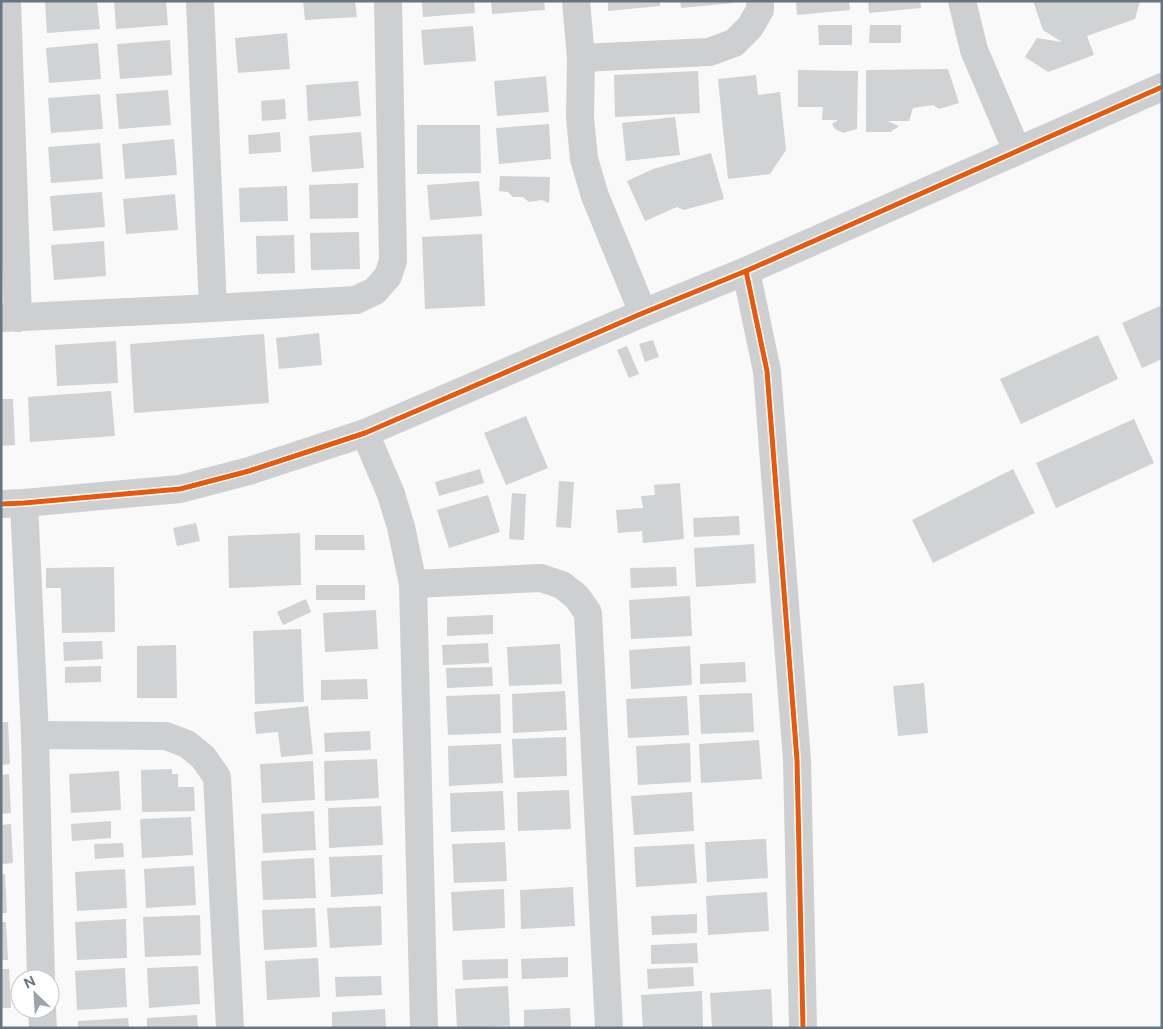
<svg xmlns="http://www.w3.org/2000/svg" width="1163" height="1029" font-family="'Public Sans',sans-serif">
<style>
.building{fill:#d0d2d3}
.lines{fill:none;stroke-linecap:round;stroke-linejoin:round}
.minor{stroke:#cecfd0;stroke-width:28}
.cycleway-casing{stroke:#fff;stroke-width:8}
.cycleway{stroke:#e8590c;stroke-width:5}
</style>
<rect width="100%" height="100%" fill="#f9f9f9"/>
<g class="building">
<polygon points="45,1 97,1 100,29 47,33"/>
<polygon points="114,1 166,1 168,25 116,29"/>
<polygon points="303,1 355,1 357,17 305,20"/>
<polygon points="422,1 474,1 475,13 423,17"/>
<polygon points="491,1 544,1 545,10 492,14"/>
<polygon points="608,1 660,1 660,6 608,11"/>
<polygon points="680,1 733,1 733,3 681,8"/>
<polygon points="796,1 849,1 850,10 797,15"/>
<polygon points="868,1 920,1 921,8 869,13"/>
<polygon points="1033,1 1140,1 1135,19 1087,36 1094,55 1048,72 1025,57 1037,38 1062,42 1043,30"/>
<polygon points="818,25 852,25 852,45 819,45"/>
<polygon points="870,25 901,25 901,43 869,43"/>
<polygon points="473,26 476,61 424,65 421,30"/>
<polygon points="287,33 290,69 238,73 235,38"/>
<polygon points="170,40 172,75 120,79 117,44"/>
<polygon points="98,43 101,79 49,83 46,48"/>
<polygon points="948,69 959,103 939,109 933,105 913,108 909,121 887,121 899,126 890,132 866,132 866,70"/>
<polygon points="798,70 858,71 857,129 843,133 835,129 832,124 838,120 822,120 823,107 798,107"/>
<polygon points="698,71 700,113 615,117 614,75"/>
<polygon points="756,75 758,95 780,92 786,150 770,174 728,179 718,79"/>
<polygon points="546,76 549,112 497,116 494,81"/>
<polygon points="358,81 361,116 308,121 306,85"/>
<polygon points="168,90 171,125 119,129 116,94"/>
<polygon points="100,94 103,129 51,133 48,98"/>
<polygon points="285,99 286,119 262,121 261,101"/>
<polygon points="675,117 680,155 626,161 622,123"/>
<polygon points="549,124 551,159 499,164 496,128"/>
<polygon points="417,125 480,125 481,173 417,174"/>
<polygon points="280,132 281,152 249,154 248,135"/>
<polygon points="361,132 364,168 312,172 309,136"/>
<polygon points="174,139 177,175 125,179 122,144"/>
<polygon points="100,143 103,179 51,183 48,147"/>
<polygon points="711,153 724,199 684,210 677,207 645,221 627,181 653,169"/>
<polygon points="500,176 550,177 549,203 542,200 529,202 523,197 513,197 508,192 499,191"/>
<polygon points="479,181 482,216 430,220 427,185"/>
<polygon points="358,183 358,218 310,219 309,185"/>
<polygon points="287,186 288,221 240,222 239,188"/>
<polygon points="102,192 105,227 53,231 50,196"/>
<polygon points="175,194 178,230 126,234 123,199"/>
<polygon points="359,232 360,269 311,270 310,233"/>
<polygon points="482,234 485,306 425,309 422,237"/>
<polygon points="294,235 295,273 257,274 256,236"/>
<polygon points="104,241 106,276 54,280 51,245"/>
<polygon points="1162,305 1162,359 1142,368 1122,323"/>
<polygon points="319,333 322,365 279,369 276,338"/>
<polygon points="264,334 269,403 134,413 130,344"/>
<polygon points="1098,335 1118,379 1021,424 1000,379"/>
<polygon points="653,340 659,357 645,362 639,344"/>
<polygon points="116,341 118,383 57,386 55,345"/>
<polygon points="627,346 639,374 629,378 617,350"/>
<polygon points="111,391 115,436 30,442 28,397"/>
<polygon points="1,399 13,399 15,445 1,446"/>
<polygon points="526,416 548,468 506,485 484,433"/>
<polygon points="1134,419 1154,463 1056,508 1036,463"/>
<polygon points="480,469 484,483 439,496 435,482"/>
<polygon points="1013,469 1035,513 933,563 912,520"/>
<polygon points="559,481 574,482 571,528 556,527"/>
<polygon points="680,483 684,539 643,543 642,531 618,533 616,510 643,508 641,496 655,495 654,485"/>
<polygon points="512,493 526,494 524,540 509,539"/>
<polygon points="488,495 500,532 449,548 437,510"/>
<polygon points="739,516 740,535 694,537 693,518"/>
<polygon points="196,523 200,541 177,546 173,528"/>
<polygon points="300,533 301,585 229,588 228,536"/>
<polygon points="315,535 364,535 365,550 315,550"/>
<polygon points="754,544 756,583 696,587 694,548"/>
<polygon points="114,567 115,632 62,633 61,588 46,588 46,568"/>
<polygon points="676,567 677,586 631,588 630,568"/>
<rect x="316" y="585" width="49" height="15"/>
<polygon points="690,596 692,636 631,639 629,600"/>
<polygon points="306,599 311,612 283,625 277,612"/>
<polygon points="376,610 378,649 325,652 323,613"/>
<polygon points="493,615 493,634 447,636 447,617"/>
<polygon points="301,629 304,702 255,704 253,631"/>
<polygon points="102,641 103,659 64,661 63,642"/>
<polygon points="488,643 489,663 443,665 442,645"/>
<polygon points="560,644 562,684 509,686 507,647"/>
<polygon points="176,645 177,698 137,698 137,646"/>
<polygon points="690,646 692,685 631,689 629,650"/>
<polygon points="745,662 746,682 700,684 700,664"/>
<polygon points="101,666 101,682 65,683 65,667"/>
<polygon points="492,667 493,686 447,688 446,668"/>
<polygon points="367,679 368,699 321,700 321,680"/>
<polygon points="924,683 928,733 898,736 893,686"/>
<polygon points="565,691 567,730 513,733 512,694"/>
<polygon points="752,693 754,732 701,734 699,695"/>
<polygon points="500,694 501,733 448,735 446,696"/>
<polygon points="687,696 689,735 628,738 626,699"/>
<polygon points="308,706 313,754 281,757 278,732 256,734 254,712"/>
<polygon points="1,722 8,722 10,764 1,765"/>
<polygon points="370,731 371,750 325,752 324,733"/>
<polygon points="566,737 567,776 514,778 512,739"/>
<polygon points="759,740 762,779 701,783 699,744"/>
<polygon points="690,743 691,782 638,785 636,746"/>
<polygon points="501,744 503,783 449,786 448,746"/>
<polygon points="377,759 379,798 325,801 324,761"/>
<polygon points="313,761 315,800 262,803 260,764"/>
<polygon points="172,769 172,774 178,774 178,787 194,787 195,811 142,812 141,770"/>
<polygon points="119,771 121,810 71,813 69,774"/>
<polygon points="9,774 11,813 1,814 1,775"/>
<polygon points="569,790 571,829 518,831 517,792"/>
<polygon points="503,791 505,830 451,832 450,793"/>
<polygon points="692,792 694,831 634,835 631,796"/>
<polygon points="381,806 383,845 329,848 328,808"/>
<polygon points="314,811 316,850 263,853 261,814"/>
<polygon points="191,817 193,855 142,858 140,819"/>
<polygon points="111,821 111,838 72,841 71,824"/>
<polygon points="11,824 13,863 1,864 1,825"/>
<polygon points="766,839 768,878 707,882 705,842"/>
<polygon points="505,842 507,881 454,883 452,844"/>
<polygon points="123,843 124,857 95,859 94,844"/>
<polygon points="694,844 697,883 636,887 634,847"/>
<polygon points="382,855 383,894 331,897 329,857"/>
<polygon points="314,858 316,898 263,900 261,861"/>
<polygon points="194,866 196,905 146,908 144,869"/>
<polygon points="125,869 127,908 77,911 75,872"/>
<polygon points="1,874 5,874 7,913 1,913"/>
<polygon points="573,887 575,926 521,929 520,890"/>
<polygon points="504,889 505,928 453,931 451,892"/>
<polygon points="767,892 769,931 708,935 706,896"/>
<polygon points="381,906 382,945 330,948 327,908"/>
<polygon points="315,908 317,947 264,950 262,910"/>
<polygon points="697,914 697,933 652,935 651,916"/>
<polygon points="200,915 201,955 145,957 143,917"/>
<polygon points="126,919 127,958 77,960 75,922"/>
<polygon points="1,922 6,922 8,960 1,960"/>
<polygon points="697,943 698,963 651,964 651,945"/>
<polygon points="568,957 568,977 522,979 521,959"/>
<polygon points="318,958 320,997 267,1000 265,961"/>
<polygon points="508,959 508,978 463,980 462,960"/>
<polygon points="198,966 200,1004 149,1008 147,968"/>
<polygon points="693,967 694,986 648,989 647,969"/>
<polygon points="125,968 127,1007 77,1010 75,971"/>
<polygon points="1,969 9,969 11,1008 1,1008"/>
<polygon points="381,976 382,995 336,997 335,977"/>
<polygon points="508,986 510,1026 457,1028 455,989"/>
<polygon points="771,989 773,1028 712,1028 710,993"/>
<polygon points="702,991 703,1028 643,1028 641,995"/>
<polygon points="570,1008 571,1027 524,1028 524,1010"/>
<polygon points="385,1009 386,1028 332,1028 332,1012"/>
<polygon points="197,1015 198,1028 147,1028 147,1018"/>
<polygon points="128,1018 129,1028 78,1028 78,1021"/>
</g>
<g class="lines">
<g class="minor">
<polyline points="7,1 18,318"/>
<polyline points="200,1 213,308"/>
<polyline points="576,1 581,58 580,117 584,159 595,196 643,313"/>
<polyline points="962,1 974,50 1017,151"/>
<polyline points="581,58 709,52 734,43 750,27 760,10 760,1"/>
<polyline points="746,271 767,371 797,760 803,1028"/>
<polyline points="1,318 213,308 356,300 375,291 388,276 393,261 388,1"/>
<polyline points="365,433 391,494 401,527 413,584 424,1028"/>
<polyline points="24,503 35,735 41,979"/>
<polyline points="1,504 24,503 180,489 249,471 365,433 643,313 746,271 1162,87"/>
<polyline points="413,584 541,578 562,585 577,597 588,613 609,1028"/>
<polyline points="35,735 166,736 187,744 203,757 217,777 230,1028"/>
<polyline points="42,1009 43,1028"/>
</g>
<g class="cycleway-casing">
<g id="cycleway">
<polyline points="746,271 767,371 797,760 803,1028"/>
<polyline points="1,504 24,503 180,489 249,471 365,433 643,313 746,271 1162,87"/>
</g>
</g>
<use href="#cycleway" class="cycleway"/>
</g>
<rect width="1163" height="1029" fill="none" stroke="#657683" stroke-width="5"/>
<g transform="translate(35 994) rotate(335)"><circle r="24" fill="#ffffff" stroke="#c1c8cd"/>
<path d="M0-4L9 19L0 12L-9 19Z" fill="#99a4ac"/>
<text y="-8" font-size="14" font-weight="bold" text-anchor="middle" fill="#657683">N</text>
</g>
</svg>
